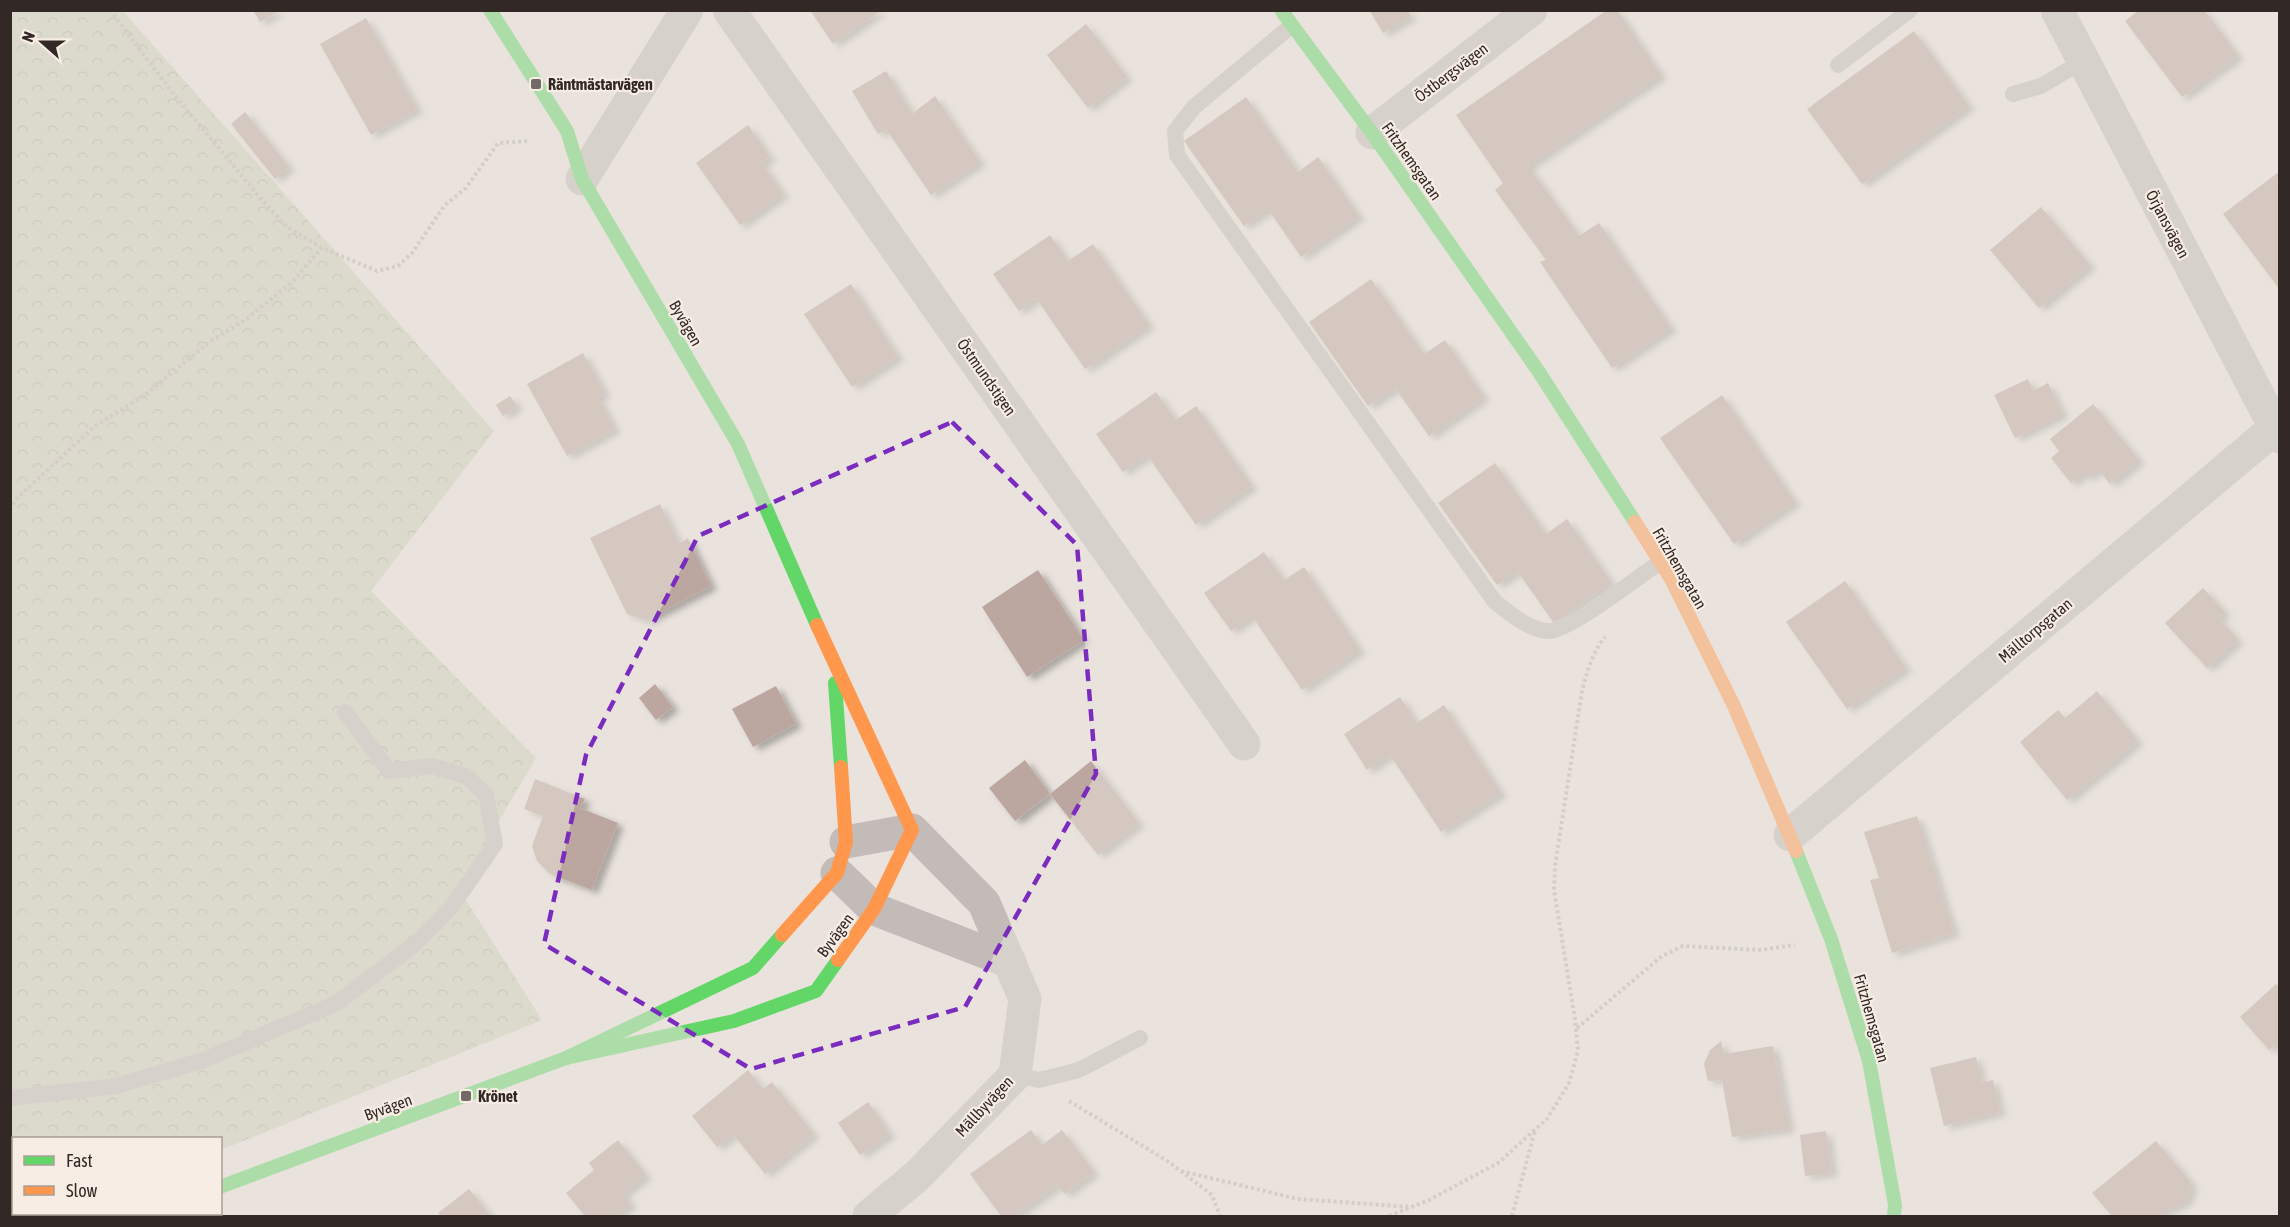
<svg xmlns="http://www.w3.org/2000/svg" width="2290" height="1227" font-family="'Asap Condensed',sans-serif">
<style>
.forest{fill:url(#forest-crowns)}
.building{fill:#bca6a0;filter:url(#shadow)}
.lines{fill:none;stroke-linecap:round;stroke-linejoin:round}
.path{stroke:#bbb3af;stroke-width:4;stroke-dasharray:3 3;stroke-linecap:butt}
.lane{stroke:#c2bbb7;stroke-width:16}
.street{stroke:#c2bbb7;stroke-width:33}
.fast{stroke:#63d668;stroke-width:14}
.slow{stroke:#ff974d;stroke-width:14}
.marked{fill:none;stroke:#7b2cbf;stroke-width:4.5;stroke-dasharray:12 8;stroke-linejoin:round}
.poi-dot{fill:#726a66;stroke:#f7ede4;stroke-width:2}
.labels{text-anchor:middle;stroke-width:4.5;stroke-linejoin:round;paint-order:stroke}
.street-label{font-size:16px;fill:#322926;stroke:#f7ede4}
.poi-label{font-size:16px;font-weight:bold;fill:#322926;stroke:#f7ede4;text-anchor:start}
</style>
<defs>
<pattern id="forest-crowns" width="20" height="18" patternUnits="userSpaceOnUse" patternTransform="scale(1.5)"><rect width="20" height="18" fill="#ccceb8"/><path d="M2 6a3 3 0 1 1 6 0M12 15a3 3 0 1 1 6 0" fill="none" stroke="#b0b19e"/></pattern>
<filter id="shadow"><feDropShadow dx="6" dy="4" stdDeviation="3" flood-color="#0004"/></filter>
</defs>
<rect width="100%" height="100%" fill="#eae3dd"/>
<polygon class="forest" points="10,11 123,11 494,431 371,591 536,758 459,889 542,1020 221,1150 220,1138 14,1138 14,1214 65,1214 57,1216 10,1216"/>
<g class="building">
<polygon points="253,10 280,10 260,22"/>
<polygon points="810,10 882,10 833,44"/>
<polygon points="1369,10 1407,10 1411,16 1383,33"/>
<polygon points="1607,10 1617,10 1661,75 1528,166 1579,236 1599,223 1671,328 1612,368 1540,262 1546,260 1495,190 1503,183 1456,115"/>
<polygon points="2139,10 2204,10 2238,56 2182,97 2125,21"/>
<polygon points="366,18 417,109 371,135 320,44"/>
<polygon points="1086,24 1127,77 1088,108 1047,55"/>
<polygon points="1914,31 1969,106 1862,184 1807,109"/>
<polygon points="886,71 912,114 935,96 980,162 931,195 886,129 878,134 852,91"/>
<polygon points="1246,97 1298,172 1318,157 1359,216 1301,257 1268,209 1244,226 1184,141"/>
<polygon points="245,112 289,167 275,179 231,124"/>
<polygon points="748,125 770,157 762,163 783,194 740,225 696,163"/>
<polygon points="2280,171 2280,290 2223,214"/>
<polygon points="2041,207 2090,265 2039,308 1990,250"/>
<polygon points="1050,235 1068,261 1093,244 1149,325 1085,369 1036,298 1019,311 993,274"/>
<polygon points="1371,279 1424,354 1445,340 1484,397 1429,436 1395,388 1368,406 1309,322"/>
<polygon points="851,284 898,357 852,387 804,314"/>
<polygon points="583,353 605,393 598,397 615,429 567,456 527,384"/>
<polygon points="2028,379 2033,391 2048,383 2063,414 2015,438 1994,395"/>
<polygon points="1156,392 1176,420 1196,406 1252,486 1196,525 1147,455 1123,472 1096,434"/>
<polygon points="1722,395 1795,502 1734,544 1660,438"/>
<polygon points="510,396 517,406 503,416 496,405"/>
<polygon points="2093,404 2139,460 2110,484 2098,469 2088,478 2083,473 2071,483 2051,458 2059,451 2050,439"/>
<polygon points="1495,463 1546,534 1567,519 1611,582 1554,623 1517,571 1497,585 1438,503"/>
<polygon points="660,504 679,544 688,538 711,586 646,620 627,614 590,538"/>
<polygon points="1264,552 1284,580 1304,567 1360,650 1302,690 1252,616 1231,631 1204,593"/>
<polygon points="1038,570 1084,640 1027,677 982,607"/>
<polygon points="1845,581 1906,668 1847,709 1786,622"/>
<polygon points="2203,588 2225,612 2218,617 2238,640 2207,668 2165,623"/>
<polygon points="655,684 673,707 656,720 639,698"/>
<polygon points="776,686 796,724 753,747 732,709"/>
<polygon points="2097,691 2138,741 2067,800 2020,742 2058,710 2065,718"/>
<polygon points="1400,697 1417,723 1444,705 1501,793 1441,832 1390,755 1367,770 1344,734"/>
<polygon points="1025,760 1050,794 1015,821 989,788"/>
<polygon points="1091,761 1139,823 1098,855 1050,794"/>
<polygon points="535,779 585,799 580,808 618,823 592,890 550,874 537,861 532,846 543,816 524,809"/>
<polygon points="1917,816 1954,933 1892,953 1870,880 1879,878 1864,832"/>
<polygon points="2276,984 2280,988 2280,1041 2269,1050 2240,1017"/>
<polygon points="1721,1041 1724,1054 1773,1046 1789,1129 1732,1137 1722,1080 1708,1081 1704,1064 1710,1050"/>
<polygon points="1976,1057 1982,1083 1993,1080 2000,1112 1944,1126 1930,1068"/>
<polygon points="748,1070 763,1089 772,1082 814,1134 765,1174 733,1134 717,1147 692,1116"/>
<polygon points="868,1102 890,1134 860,1155 838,1123"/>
<polygon points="1031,1130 1042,1145 1062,1130 1094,1172 1065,1194 1057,1185 1014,1216 1001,1216 970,1174"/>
<polygon points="1826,1131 1832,1173 1805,1176 1800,1135"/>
<polygon points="618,1140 646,1175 623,1194 631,1204 616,1216 585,1216 566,1193 594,1170 589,1163"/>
<polygon points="2156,1141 2190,1181 2191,1190 2185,1202 2164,1212 2158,1216 2112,1216 2092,1193"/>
<polygon points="469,1189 491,1216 441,1216 438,1213"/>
</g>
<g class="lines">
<g class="path">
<polyline points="110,10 172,92 262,200 287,227 322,248 377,271 398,266 412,253 445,205 466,188 498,143 530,141"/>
<polyline points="10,510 15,500 94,427 146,394 208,343 245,320 290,284 322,248"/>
<polyline points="1577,1028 1662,956 1683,946 1760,950 1795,945"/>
<polyline points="1069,1101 1169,1162 1212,1195 1220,1216"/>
<polyline points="1181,1171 1298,1199 1411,1207"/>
<path d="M 1389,1216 L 1429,1200 L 1498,1163 L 1547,1119 L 1569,1083 L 1578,1051 L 1575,1019 L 1554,890 L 1555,866 L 1582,691 C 1587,672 1592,653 1605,637"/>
<polyline points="1512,1216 1535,1130"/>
</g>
<g class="lane">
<path d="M 1291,26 L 1194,107 L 1175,131 L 1177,155 L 1495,602 C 1510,613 1528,630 1548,631 C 1568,632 1639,576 1659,563"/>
<polyline points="1838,65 1910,10"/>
<polyline points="2013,94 2041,86 2083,61"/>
<polyline points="1015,1075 1039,1080 1079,1070 1140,1038"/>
<polyline points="10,1098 116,1086 204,1060 337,1003 414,945 453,905 495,844 486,795 466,776 432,766 389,771 345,712"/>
</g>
<g class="street">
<polyline points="729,10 1244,744"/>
<polyline points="2057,10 2280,437"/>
<polyline points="1372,133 1531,10"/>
<polyline points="582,179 687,10"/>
<polyline points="1790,835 2280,424"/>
<polyline points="846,842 912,830 984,903 1025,999 1015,1075 917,1176 869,1216"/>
<polyline points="837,873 874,909 1010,962"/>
</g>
<g class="fast">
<polyline points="490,10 567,131 582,179 738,444 817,625"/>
<polyline points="1281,10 1372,133 1539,372 1635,522"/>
<polyline points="835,683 841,767"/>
<polyline points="1796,851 1831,939 1869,1061 1895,1205 1894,1216"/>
<polyline points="566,1058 734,1021 816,991 838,960"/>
<polyline points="220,1187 566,1058 753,968 782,935"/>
<polyline points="154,1216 161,1214"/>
</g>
<g class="slow">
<polyline points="1635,522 1671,579 1734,706 1796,851"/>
<polyline points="817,625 912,830 874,909 838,960"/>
<polyline points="782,935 837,873 846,842 841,767"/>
</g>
</g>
<path d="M0 0H2290V1227H0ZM 952,422 L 1077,545 L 1096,774 L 965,1007 L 751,1069 L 544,944 L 586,755 L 698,536 Z" fill="#eae3dd" fill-opacity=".55" fill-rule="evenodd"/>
<path class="marked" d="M 952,422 L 1077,545 L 1096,774 L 965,1007 L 751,1069 L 544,944 L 586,755 L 698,536 Z"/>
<g class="poi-dot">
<rect x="530" y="78" width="12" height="12" rx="3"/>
<rect x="460" y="1090" width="12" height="12" rx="3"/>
</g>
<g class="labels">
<g class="street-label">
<text transform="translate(1451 72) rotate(-37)" y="6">Östbergsvägen</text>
<text transform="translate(1412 161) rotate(55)" y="6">Fritzhemsgatan</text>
<text transform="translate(2168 224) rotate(62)" y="6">Örjansvägen</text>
<text transform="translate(686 323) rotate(60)" y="6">Byvägen</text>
<text transform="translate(987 377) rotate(55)" y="6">Östmundstigen</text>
<text transform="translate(1680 568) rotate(60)" y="6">Fritzhemsgatan</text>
<text transform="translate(2035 630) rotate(-40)" y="6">Mälltorpsgatan</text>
<text transform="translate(835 935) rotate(-54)" y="6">Byvägen</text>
<text transform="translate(1872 1018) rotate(74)" y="6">Fritzhemsgatan</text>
<text transform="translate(984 1106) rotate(-47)" y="6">Mällbyvägen</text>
<text transform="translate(388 1107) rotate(-20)" y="6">Byvägen</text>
</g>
<g class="poi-label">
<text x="548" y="90">Räntmästarvägen</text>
<text x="478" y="1102">Krönet</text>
</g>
</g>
<rect width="2290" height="1227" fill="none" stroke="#322926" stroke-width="24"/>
<rect x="12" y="1137" width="210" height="78" fill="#f7ede4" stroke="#a89f98" stroke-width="1.5"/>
<rect x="24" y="1156" width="30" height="9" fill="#63d668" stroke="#a89f98" stroke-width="1.5"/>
<text x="66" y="1167" font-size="18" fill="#322926">Fast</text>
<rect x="24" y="1186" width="30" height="9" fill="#ff974d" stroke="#a89f98" stroke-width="1.5"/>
<text x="66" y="1197" font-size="18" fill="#322926">Slow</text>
<g transform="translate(42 42) rotate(291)" stroke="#f7ede4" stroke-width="4.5" paint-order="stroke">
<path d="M0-4.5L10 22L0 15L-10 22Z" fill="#322926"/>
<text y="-9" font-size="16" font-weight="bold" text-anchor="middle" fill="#322926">N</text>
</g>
</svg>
